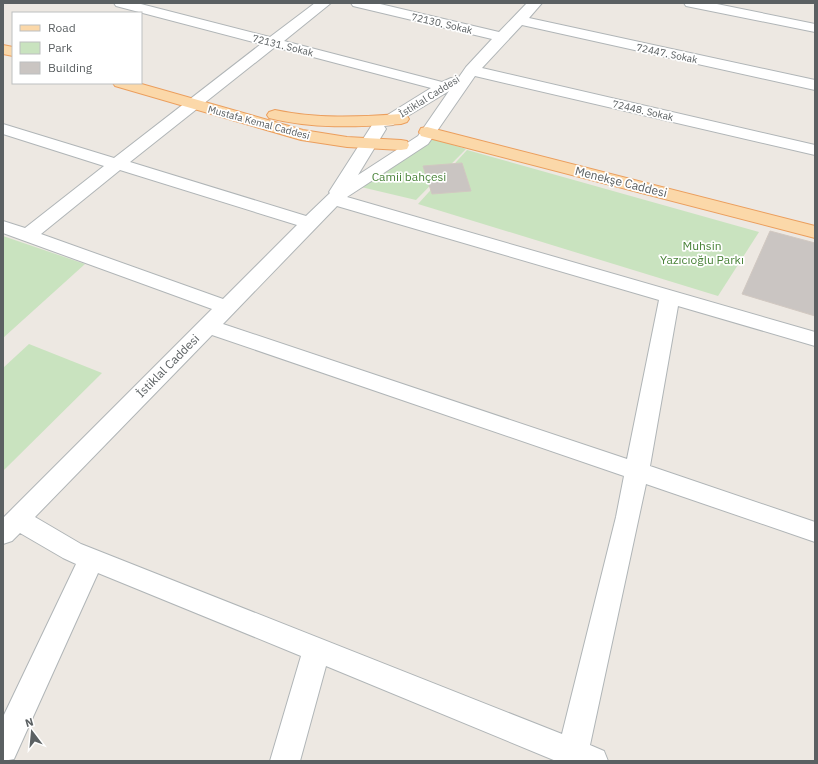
<svg xmlns="http://www.w3.org/2000/svg" width="818" height="764" font-family="'IBM Plex Sans',sans-serif">
<style>
.green{fill:#c9e3bf}
.building{fill:#cac5c2;stroke:#d1c8c1}
.lines{fill:none;stroke-linecap:round;stroke-linejoin:round}
.minor-casing{stroke:#b0b5b7;stroke-width:2}
.major-casing{stroke:#eb9e5d;stroke-width:2}
.minor{fill:#fff;fill-rule:evenodd}
.major{fill:#fbd8a9;fill-rule:evenodd}
.labels{text-anchor:middle;stroke-width:3.5;stroke-linejoin:round;paint-order:stroke}
.far-street-label{font-size:10px;fill:#5b6062;stroke:#fff}
.park-label{font-size:12px;fill:#498339;stroke:#fff}
.street-label{font-size:12px;fill:#5b6062;stroke:#fff}
</style>
<rect width="100%" height="100%" fill="#ede8e2"/>
<g class="green">
<polygon points="428,137 466,149 416,200 361,187"/>
<polygon points="467,150 759,232 718,296 418,204"/>
<polygon points="3,236 85,264 3,338"/>
<polygon points="29,344 102,373 3,471 3,368"/>
</g>
<g class="building">
<polygon points="462,163 471,191 432,194 423,166"/>
<polygon points="770,231 815,243 815,316 742,294"/>
</g>
<g class="lines">
<g class="minor-casing">
<g id="minor">
<path d="M 114,3 L 137,3 L 270,37 L 315,3 L 331,3 L 284,41 L 442,82 L 451,78 L 457,80 L 466,67 L 492,39 L 353,6 L 351,3 L 376,3 L 499,32 L 527,3 L 542,3 L 529,18 L 815,80 L 815,90 L 522,25 L 482,68 L 815,145 L 815,155 L 475,76 L 428,144 L 347,197 L 815,332 L 815,346 L 678,306 L 650,466 L 815,522 L 815,542 L 646,484 L 590,745 L 604,751 L 608,761 L 556,761 L 326,666 L 300,761 L 270,761 L 301,656 L 98,573 L 14,759 L 3,761 L 3,717 L 76,564 L 63,558 L 20,533 L 12,541 L 3,544 L 3,518 L 212,309 L 3,233 L 3,221 L 25,228 L 104,166 L 3,134 L 3,124 L 114,158 L 261,44 L 116,6 ZM 275,47 L 431,88 L 381,119 L 379,122 L 381,125 L 372,125 L 329,192 L 330,193 L 306,216 L 130,162 ZM 449,91 L 418,136 L 358,175 L 386,129 L 384,126 L 393,125 ZM 120,170 L 297,225 L 223,299 L 41,234 ZM 337,206 L 659,300 L 627,459 L 223,324 ZM 212,335 L 624,476 L 616,517 L 562,734 L 81,544 L 35,517 Z"/>
<polygon points="684,3 712,3 815,24 815,32 691,7 686,6"/>
</g>
</g>
<g class="major-casing">
<g id="major">
<polygon points="3,45 13,47 13,56 3,54"/>
<polygon points="113,83 138,83 303,130 347,137 401,140 407,141 409,145 407,149 401,150 347,147 301,140 115,86"/>
<path d="M 275,110 C 317,119 358,117 401,114 L 407,116 L 409,119 L 407,122 L 401,124 C 356,127 313,129 269,118 L 267,115 L 269,112 Z"/>
<polygon points="427,127 815,226 815,238 421,136 419,132 421,128"/>
</g>
</g>
<use href="#minor" class="minor"/>
<use href="#major" class="major"/>
</g>
<g class="labels">
<g class="far-street-label">
<text transform="translate(442 23) rotate(13)" y="4">72130. Sokak</text>
<text transform="translate(283 45) rotate(14)" y="4">72131. Sokak</text>
<text transform="translate(667 53) rotate(12)" y="4">72447. Sokak</text>
<text transform="translate(429 96) rotate(-32)" y="4">İstiklal Caddesi</text>
<text transform="translate(643 110) rotate(13)" y="4">72448. Sokak</text>
<text transform="translate(259 122) rotate(15)" y="4">Mustafa Kemal Caddesi</text>
</g>
<g class="park-label">
<text x="409" y="181">Camii bahçesi</text>
<text x="702" y="250">Muhsin<tspan x="702" dy="14">Yazıcıoğlu Parkı</tspan></text>
</g>
<g class="street-label">
<text transform="translate(621 182) rotate(14)" y="4">Menekşe Caddesi</text>
<text transform="translate(168 366) rotate(-45)" y="4">İstiklal Caddesi</text>
</g>
</g>
<rect width="818" height="764" fill="none" stroke="#5b6062" stroke-width="8"/>
<rect x="12" y="12" width="130" height="72" fill="#ffffff" stroke="#bdbfc0"/>
<rect x="20" y="25" width="20" height="6" fill="#fbd8a9" stroke="#bdbfc0"/>
<text x="48" y="32" font-size="12" fill="#5b6062">Road</text>
<rect x="20" y="42" width="20" height="12" fill="#c9e3bf" stroke="#bdbfc0"/>
<text x="48" y="52" font-size="12" fill="#5b6062">Park</text>
<rect x="20" y="62" width="20" height="12" fill="#cac5c2" stroke="#bdbfc0"/>
<text x="48" y="72" font-size="12" fill="#5b6062">Building</text>
<g transform="translate(32 732) rotate(344)" stroke="#ffffff" stroke-width="3" paint-order="stroke">
<path d="M0-3L7 15L0 10L-7 15Z" fill="#5b6062"/>
<text y="-6" font-size="11" font-weight="bold" text-anchor="middle" fill="#5b6062">N</text>
</g>
</svg>
